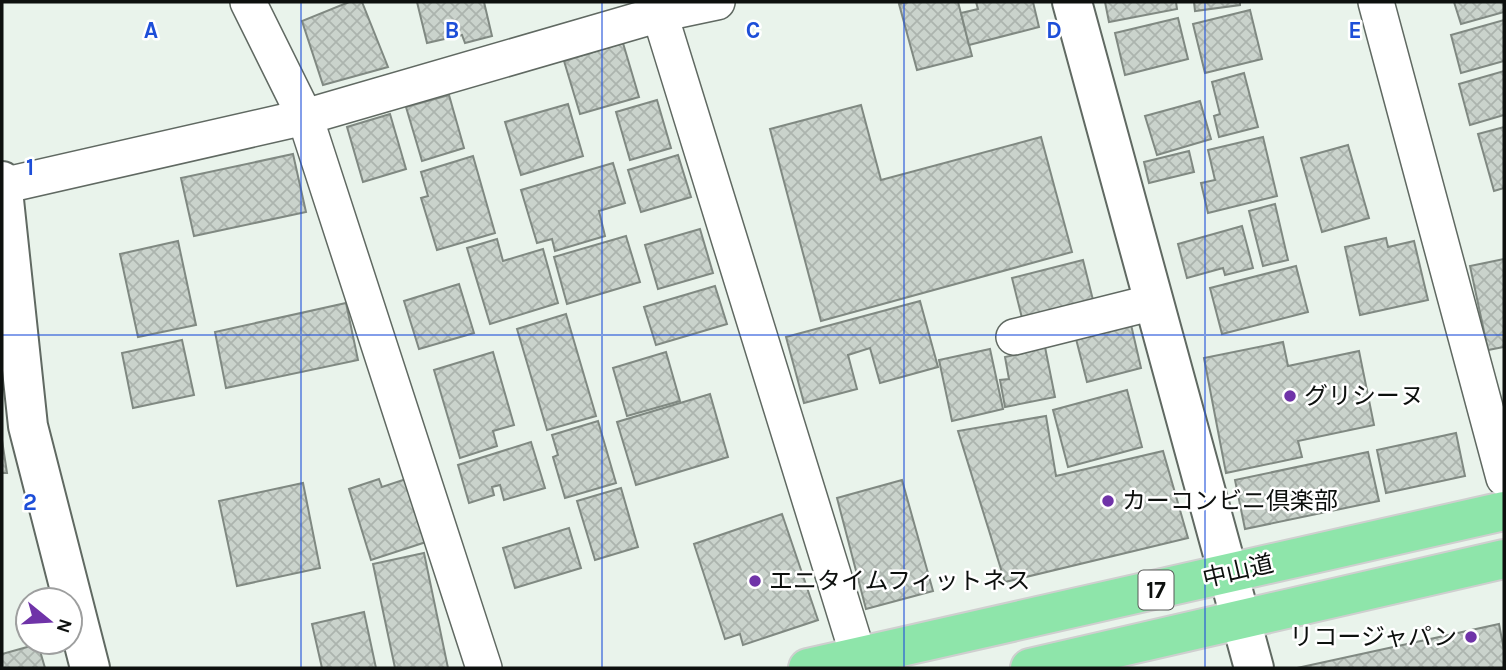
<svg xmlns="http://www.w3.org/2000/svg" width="1506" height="670" font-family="Karla,'Noto Sans JP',sans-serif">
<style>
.building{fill:url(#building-cross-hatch);stroke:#808982;stroke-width:2}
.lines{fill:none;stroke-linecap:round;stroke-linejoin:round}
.street-casing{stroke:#606962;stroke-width:38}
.secondary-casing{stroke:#606962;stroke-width:42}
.highway-casing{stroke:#cfcfcf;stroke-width:42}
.street{stroke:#fff;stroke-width:35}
.secondary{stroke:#fff;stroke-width:38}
.highway{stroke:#8ee5aa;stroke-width:38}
.grid{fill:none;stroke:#1d4ed8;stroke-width:2;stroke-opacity:0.55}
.poi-dot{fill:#6f33a8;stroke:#fff;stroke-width:2.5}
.labels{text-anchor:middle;stroke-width:5;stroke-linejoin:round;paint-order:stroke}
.shield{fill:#fff;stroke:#565856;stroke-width:2}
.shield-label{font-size:23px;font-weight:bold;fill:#0d100e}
.poi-label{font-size:24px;fill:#0d100e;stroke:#fff;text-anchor:start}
.street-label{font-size:24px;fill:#0d100e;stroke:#fff}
.grid-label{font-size:23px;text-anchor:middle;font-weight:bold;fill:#1d4ed8;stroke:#fff;stroke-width:5;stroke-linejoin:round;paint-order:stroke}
</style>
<defs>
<pattern id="building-cross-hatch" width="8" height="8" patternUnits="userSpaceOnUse" patternTransform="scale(1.75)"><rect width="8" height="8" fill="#cad3cc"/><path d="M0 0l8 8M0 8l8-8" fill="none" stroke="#acb4ae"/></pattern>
</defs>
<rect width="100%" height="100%" fill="#e9f3eb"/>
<g class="building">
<polygon points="349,2 362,2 388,67 323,85 302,21"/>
<polygon points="417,2 484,2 492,36 465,43 462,35 427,43"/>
<polygon points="908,2 958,2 972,56 917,70 899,4"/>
<polygon points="976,2 1033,2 1039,27 969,45 961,13 978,9"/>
<polygon points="1105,2 1176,2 1177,9 1109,22"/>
<polygon points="1194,2 1240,2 1240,5 1195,11"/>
<polygon points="1454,2 1504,2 1504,12 1461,24"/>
<polygon points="1250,10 1262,59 1205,73 1193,24"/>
<polygon points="1178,18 1188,59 1125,75 1115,33"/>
<polygon points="1504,20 1504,61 1461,73 1451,35"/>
<polygon points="623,43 639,97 580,114 564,61"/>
<polygon points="1504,71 1504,115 1470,125 1459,84"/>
<polygon points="1244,73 1258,127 1219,137 1214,116 1220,114 1212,82"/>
<polygon points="449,95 464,148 422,161 406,107"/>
<polygon points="657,100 671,148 630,160 616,112"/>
<polygon points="1200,101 1211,139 1157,155 1145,116"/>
<polygon points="568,104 583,156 521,175 505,122"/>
<polygon points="861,105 881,180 1041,137 1072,252 821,321 770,129"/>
<polygon points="390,114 406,169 363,182 347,127"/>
<polygon points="1504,127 1504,188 1494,191 1478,134"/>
<polygon points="1263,137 1277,196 1208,213 1201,183 1215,180 1208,150"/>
<polygon points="1348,145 1369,218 1322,232 1301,158"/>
<polygon points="1189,151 1194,172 1149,183 1144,162"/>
<polygon points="293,154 306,212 194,236 181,178"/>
<polygon points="678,155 691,197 641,212 628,170"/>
<polygon points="473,156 495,233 437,250 421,198 428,196 421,172"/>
<polygon points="613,163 625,203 599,211 605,236 555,251 552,239 537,243 521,190"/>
<polygon points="1275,204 1288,260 1263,266 1249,211"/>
<polygon points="1242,226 1253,268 1225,275 1223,268 1187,278 1178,244"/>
<polygon points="700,229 713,273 658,289 645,245"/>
<polygon points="626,236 640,282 567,304 554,257"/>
<polygon points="1386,238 1388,247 1414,241 1428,300 1360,315 1345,247"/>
<polygon points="497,239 503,261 543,249 558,303 490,324 467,248"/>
<polygon points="178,241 196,325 138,337 120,254"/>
<polygon points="1504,259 1504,347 1488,350 1470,266"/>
<polygon points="1083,260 1094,304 1023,322 1012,278"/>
<polygon points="1296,266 1308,312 1222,334 1210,288"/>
<polygon points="459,284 474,333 419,349 404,301"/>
<polygon points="715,286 727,324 656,345 644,307"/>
<polygon points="920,301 938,367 880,383 870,348 848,355 857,389 804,403 786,337"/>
<polygon points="346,303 358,360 226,388 215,332"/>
<polygon points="566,314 596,416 547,430 517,329"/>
<polygon points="1129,316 1141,368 1087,382 1074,331"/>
<polygon points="182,340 194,395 133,408 122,353"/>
<polygon points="1044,342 1055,397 1005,407 1000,380 1009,379 1005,357 1024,353 1022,347"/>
<polygon points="1283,342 1288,366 1359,351 1374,425 1298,441 1302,457 1226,473 1204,358"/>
<polygon points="990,349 1003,409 952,421 939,360"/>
<polygon points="493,352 514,425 493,431 497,446 460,458 434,370"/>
<polygon points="666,352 680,401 627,416 613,368"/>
<polygon points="1127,390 1142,447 1068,467 1053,410"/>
<polygon points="710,394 728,457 636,485 617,422"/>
<polygon points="1046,416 1056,476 1163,451 1188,538 1005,582 958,431"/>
<polygon points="598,421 616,483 565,498 553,457 558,455 552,435"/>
<polygon points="1456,433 1465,476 1386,493 1377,450"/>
<polygon points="2,440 7,473 2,473"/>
<polygon points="531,442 545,488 504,500 500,485 492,487 494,495 469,503 458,465"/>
<polygon points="1368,452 1379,501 1245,529 1235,480"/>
<polygon points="379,479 382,487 406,479 426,542 371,560 349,489"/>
<polygon points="902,480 933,591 866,609 837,498"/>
<polygon points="303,483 320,568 237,586 219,501"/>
<polygon points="621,488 638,547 595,560 577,501"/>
<polygon points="782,514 818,620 743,645 740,634 725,639 694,544"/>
<polygon points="569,528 581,568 515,588 503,548"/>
<polygon points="424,553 448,668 395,668 373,564"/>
<polygon points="364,612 376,668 322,668 312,624"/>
<polygon points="1499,624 1504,650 1504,668 1297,668"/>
<polygon points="38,644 45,668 2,668 2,654"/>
</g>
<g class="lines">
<g class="street-casing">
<g id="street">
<polyline points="248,2 305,117 484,668"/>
<polyline points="656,2 862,668"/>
<polyline points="1376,2 1504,478"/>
<polyline points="2,186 305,117 660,14 717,2"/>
<polyline points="1014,337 1154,302"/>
</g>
</g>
<g class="secondary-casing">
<g id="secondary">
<polyline points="1072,2 1254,668"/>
<polyline points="2,181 28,426 90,668"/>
</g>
</g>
<g class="highway-casing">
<g id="highway">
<polyline points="808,668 1504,511"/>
<polyline points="1030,668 1504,559"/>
</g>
</g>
<use href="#street" class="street"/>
<use href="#secondary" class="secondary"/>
<use href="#highway" class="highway"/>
</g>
<path class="grid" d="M 301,2 L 301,668M 602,2 L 602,668M 904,2 L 904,668M 1205,2 L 1205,668M 2,335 L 1504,335"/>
<g class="poi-dot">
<circle cx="1290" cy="396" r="7"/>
<circle cx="1108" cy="501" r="7"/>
<circle cx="755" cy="581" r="7"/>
<circle cx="1471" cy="637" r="7"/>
</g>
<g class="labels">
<rect class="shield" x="1138.5" y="570.5" width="35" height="39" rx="5"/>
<g class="shield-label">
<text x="1156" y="598">17</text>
</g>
<g class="poi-label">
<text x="1304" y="404">グリシーヌ</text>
<text x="1122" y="509">カーコンビニ倶楽部</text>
<text x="769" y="589">エニタイムフィットネス</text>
<text x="1457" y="645" text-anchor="end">リコージャパン</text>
</g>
<g class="street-label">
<text transform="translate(1238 571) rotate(-13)" y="8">中山道</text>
</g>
</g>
<g class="grid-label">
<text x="151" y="38">A</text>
<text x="452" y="38">B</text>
<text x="753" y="38">C</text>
<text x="1054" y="38">D</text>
<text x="1355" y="38">E</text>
<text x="30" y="175">1</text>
<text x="30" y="510">2</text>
</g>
<rect width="1506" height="670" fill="none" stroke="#0d100e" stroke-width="7"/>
<g transform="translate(49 621) rotate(108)"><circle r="33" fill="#ffffff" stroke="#9e9f9f" stroke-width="2"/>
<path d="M0-5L12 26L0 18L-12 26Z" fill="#6f33a8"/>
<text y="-10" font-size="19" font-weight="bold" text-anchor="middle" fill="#0d100e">N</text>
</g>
</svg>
